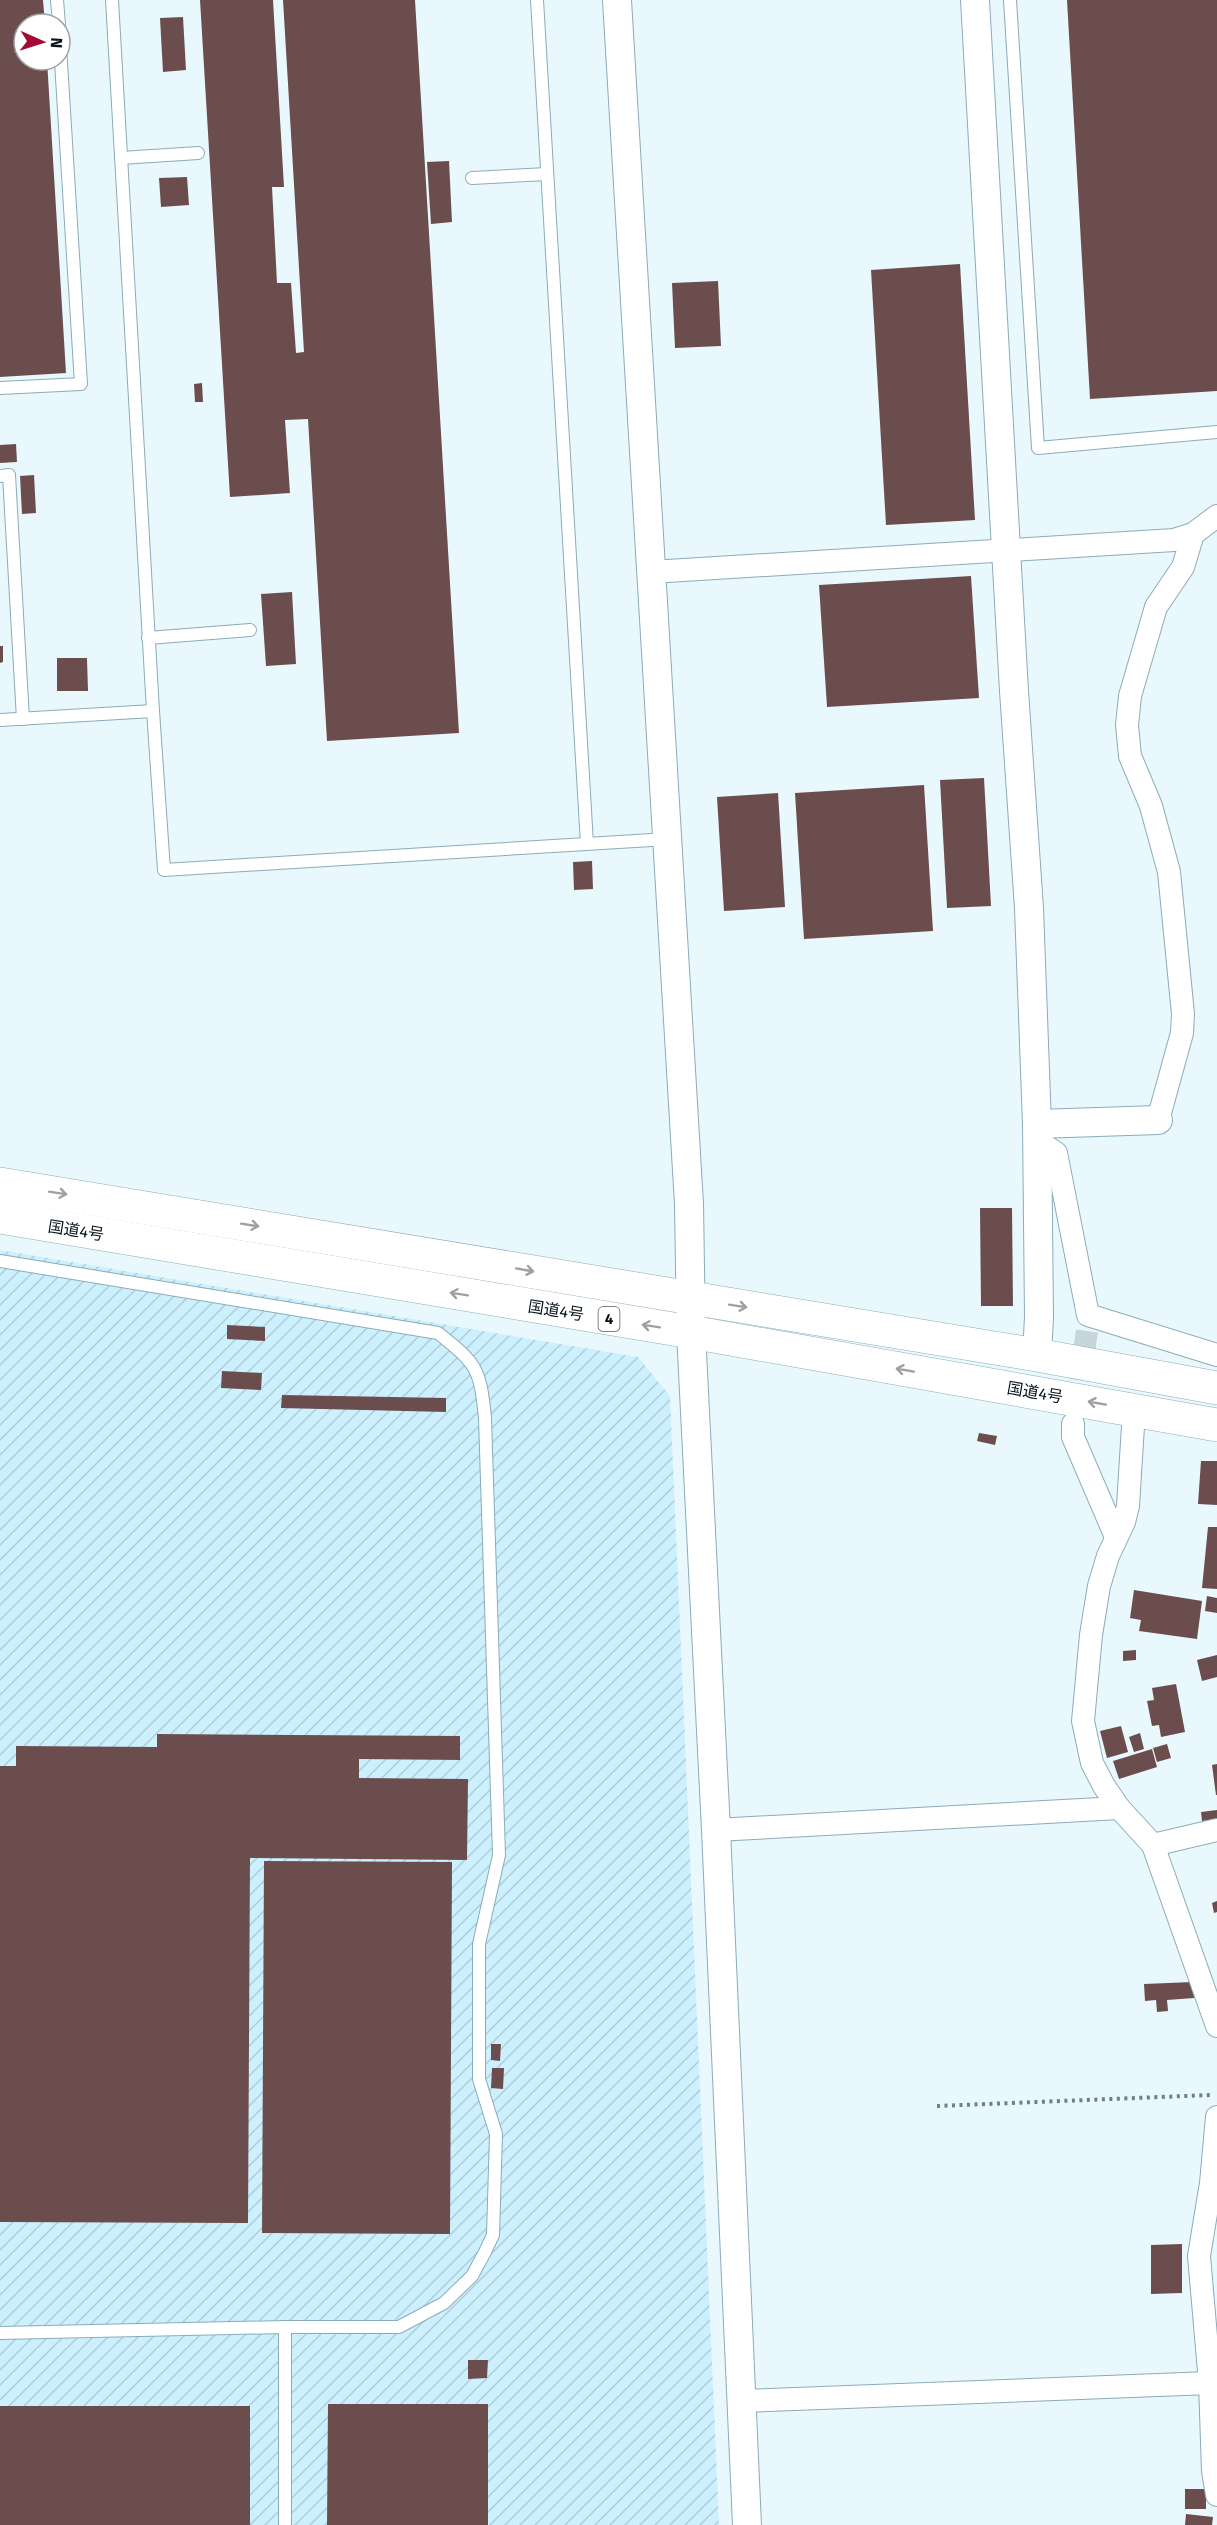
<svg xmlns="http://www.w3.org/2000/svg" width="1217" height="2525" font-family="'Fira Sans','Noto Sans JP',sans-serif">
<style>
.industrial{fill:url(#industrial-furrows)}
.building{fill:#6b4d4e}
.lines{fill:none;stroke-linecap:round;stroke-linejoin:round}
.minor-tunnel{stroke:#c7d6db;stroke-width:22;stroke-dasharray:22 11;stroke-linecap:butt}
.service-casing{stroke:#8aacb9;stroke-width:14}
.minor-casing{stroke:#8aacb9;stroke-width:24}
.tertiary-casing{stroke:#8aacb9;stroke-width:30}
.trunk-casing{stroke:#8aacb9;stroke-width:34}
.path{stroke:#717f84;stroke-width:4;stroke-dasharray:3 4.5;stroke-linecap:butt}
.service{stroke:#fff;stroke-width:12}
.minor{stroke:#fff;stroke-width:22}
.tertiary{stroke:#fff;stroke-width:28}
.trunk{stroke:#fff;stroke-width:33}
.oneway{stroke:#9ca1a3}
.labels{text-anchor:middle;stroke-width:6;stroke-linejoin:round;paint-order:stroke}
.shield{fill:#fff;stroke:#515a5e;stroke-width:1.5}
.shield-label{font-size:15px;font-weight:bold;fill:#071419}
.street-label{font-size:16px;fill:#071419;stroke:#fff}
</style>
<defs>
<pattern id="industrial-furrows" width="10" height="10" patternUnits="userSpaceOnUse" patternTransform="scale(1.5)"><rect width="10" height="10" fill="#cdf0fe"/><path d="M-1 1l2-2M0 10L10 0M9 11l2-2" fill="none" stroke="#afcdd9"/></pattern>
</defs>
<rect width="100%" height="100%" fill="#e9f8fd"/>
<polygon class="industrial" points="0,1250 638,1357 670,1396 719,2525 0,2525"/>
<g class="building">
<polygon points="0,0 43,0 45,24 24,24 24,60 47,60 66,373 0,377"/>
<polygon points="200,0 273,0 284,187 272,187 277,283 291,283 296,353 304,352 283,0 415,0 459,733 327,741 308,419 285,420 290,493 230,497"/>
<polygon points="1067,0 1217,0 1217,391 1090,399"/>
<polygon points="183,17 186,70 163,72 160,18"/>
<polygon points="449,161 452,222 431,224 427,162"/>
<polygon points="187,177 189,205 161,207 159,178"/>
<polygon points="960,264 975,520 886,525 871,270"/>
<polygon points="718,281 721,346 675,348 672,283"/>
<polygon points="202,383 203,402 195,402 194,384"/>
<polygon points="16,444 17,462 0,463 0,445"/>
<polygon points="34,475 36,513 22,514 20,476"/>
<polygon points="971,576 979,698 827,707 819,585"/>
<polygon points="292,592 296,664 266,666 261,594"/>
<polygon points="0,646 3,646 3,662 0,663"/>
<polygon points="57,658 87,658 88,691 57,691"/>
<polygon points="984,778 991,906 947,908 940,780"/>
<polygon points="924,785 933,931 804,939 795,793"/>
<polygon points="778,793 785,907 724,911 717,797"/>
<polygon points="592,861 593,889 574,890 573,862"/>
<polygon points="980,1208 1012,1208 1013,1306 981,1306"/>
<polygon points="227,1325 265,1327 265,1341 227,1339"/>
<polygon points="222,1371 262,1373 261,1390 221,1388"/>
<polygon points="282,1395 446,1398 446,1412 281,1408"/>
<polygon points="979,1433 997,1436 995,1445 977,1441"/>
<polygon points="1201,1461 1217,1461 1217,1505 1198,1504"/>
<polygon points="1208,1527 1217,1527 1217,1589 1202,1588"/>
<polygon points="1134,1590 1202,1601 1197,1639 1139,1631 1141,1620 1130,1618"/>
<polygon points="1207,1596 1217,1598 1217,1613 1205,1611"/>
<polygon points="1136,1650 1136,1660 1123,1661 1123,1651"/>
<polygon points="1217,1655 1217,1677 1202,1681 1197,1660"/>
<polygon points="1176,1684 1185,1732 1161,1737 1159,1725 1152,1726 1147,1701 1154,1700 1152,1688"/>
<polygon points="1121,1726 1128,1752 1107,1758 1100,1731"/>
<polygon points="1140,1733 1144,1749 1134,1752 1129,1737"/>
<polygon points="157,1734 460,1736 460,1760 359,1759 359,1778 468,1779 467,1860 250,1858 248,2223 0,2222 0,1766 16,1766 16,1746 157,1747"/>
<polygon points="1167,1744 1171,1758 1157,1762 1153,1748"/>
<polygon points="1152,1749 1157,1767 1119,1779 1113,1761"/>
<polygon points="1217,1764 1217,1795 1216,1795 1212,1765"/>
<polygon points="1217,1810 1217,1819 1202,1821 1201,1812"/>
<polygon points="264,1861 452,1862 450,2234 262,2233"/>
<polygon points="1217,1901 1217,1912 1214,1913 1212,1903"/>
<polygon points="1193,1982 1194,1998 1167,2000 1168,2011 1157,2012 1156,2000 1145,2001 1144,1984"/>
<polygon points="491,2044 501,2044 500,2061 491,2060"/>
<polygon points="492,2068 504,2068 503,2089 491,2088"/>
<polygon points="1182,2244 1182,2293 1151,2294 1151,2245"/>
<polygon points="468,2360 488,2360 487,2378 468,2379"/>
<polygon points="328,2404 488,2404 488,2525 327,2525"/>
<rect x="0" y="2406" width="250" height="119"/>
<rect x="1185" y="2489" width="21" height="20"/>
<polygon points="1186,2514 1213,2517 1212,2525 1185,2525"/>
</g>
<g class="lines">
<polyline class="minor-tunnel" points="1075,1413 1087,1331"/>
<g class="service-casing">
<g id="service">
<polyline points="57,0 59,24"/>
<polyline points="112,0 153,711 164,870 668,839"/>
<polyline points="537,0 587,844"/>
<polyline points="1010,0 1038,448 1217,432"/>
<polyline points="121,158 198,153"/>
<polyline points="472,178 547,174"/>
<polyline points="0,388 81,384 60,46"/>
<polyline points="0,476 9,475 23,719"/>
<polyline points="148,638 250,630"/>
<polyline points="0,720 153,711"/>
<path d="M 0,1261 L 438,1333 C 477,1364 480,1368 485,1418 L 499,1855 L 479,1944 L 479,2079 L 496,2134 L 493,2235 L 485,2252 L 472,2276 L 444,2303 L 399,2327 L 285,2327 L 0,2333"/>
<polyline points="285,2327 285,2525"/>
</g>
</g>
<g class="minor-casing">
<g id="minor">
<polyline points="651,572 1174,540 1193,534 1217,516"/>
<polyline points="1158,1120 1182,1033 1183,1014 1169,872 1151,806 1130,756 1127,725 1130,696 1156,607 1183,567 1193,534"/>
<polyline points="1036,1140 1056,1153 1088,1315 1217,1355"/>
<polyline points="1134,1410 1128,1506 1124,1522 1108,1556 1099,1586 1091,1635 1083,1721 1092,1763 1104,1786 1119,1808 1153,1845 1217,2026"/>
<polyline points="1073,1424 1073,1437 1116,1537"/>
<polyline points="716,1830 1119,1808"/>
<polyline points="1153,1845 1217,1830"/>
<polyline points="1217,2117 1211,2183 1199,2256 1210,2383 1213,2471 1217,2495"/>
<polyline points="742,2401 1210,2383"/>
</g>
</g>
<g class="tertiary-casing">
<g id="tertiary">
<polyline points="617,0 689,1204 691,1332 716,1830 747,2525"/>
<polyline points="975,0 1014,691 1029,908 1037,1124 1039,1317 1037,1355"/>
<polyline points="1037,1124 1158,1120"/>
</g>
</g>
<g class="trunk-casing">
<g id="trunk">
<polyline points="0,1184 1037,1355 1217,1388"/>
<polyline points="0,1217 691,1332 1217,1425"/>
</g>
</g>
<polyline class="path" points="937,2106 1210,2095"/>
<use href="#service" class="service"/>
<use href="#minor" class="minor"/>
<use href="#tertiary" class="tertiary"/>
<use href="#trunk" class="trunk"/>
</g>
<defs><path id="oneway-shaft" d="M-6 0H5M1.5-3L5.5 0L1.5 3" fill="none" stroke-width="1.6" stroke-linecap="round" stroke-linejoin="round" transform="scale(1.5)"/></defs>
<g class="oneway">
<use href="#oneway-shaft" transform="translate(58 1193) rotate(9)"/>
<use href="#oneway-shaft" transform="translate(250 1225) rotate(9)"/>
<use href="#oneway-shaft" transform="translate(525 1270) rotate(10)"/>
<use href="#oneway-shaft" transform="translate(459 1294) rotate(-171)"/>
<use href="#oneway-shaft" transform="translate(738 1306) rotate(9)"/>
<use href="#oneway-shaft" transform="translate(651 1326) rotate(-171)"/>
<use href="#oneway-shaft" transform="translate(905 1370) rotate(-170)"/>
<use href="#oneway-shaft" transform="translate(1097 1403) rotate(-170)"/>
</g>
<g class="labels">
<rect class="shield" x="598.5" y="1307" width="21" height="24" rx="4.5"/>
<g class="shield-label">
<text x="609" y="1324">4</text>
</g>
<g class="street-label">
<text transform="translate(76 1230) rotate(9)" y="6">国道4号</text>
<text transform="translate(556 1310) rotate(9)" y="6">国道4号</text>
<text transform="translate(1035 1392) rotate(10)" y="6">国道4号</text>
</g>
</g>
<g transform="translate(42 42) rotate(93)"><circle r="28" fill="#ffffff" stroke="#9ca1a3" stroke-width="1.5"/>
<path d="M0-4.5L10 22L0 15L-10 22Z" fill="#a50935"/>
<text y="-9" font-size="16" font-weight="bold" text-anchor="middle" fill="#071419">N</text>
</g>
</svg>
